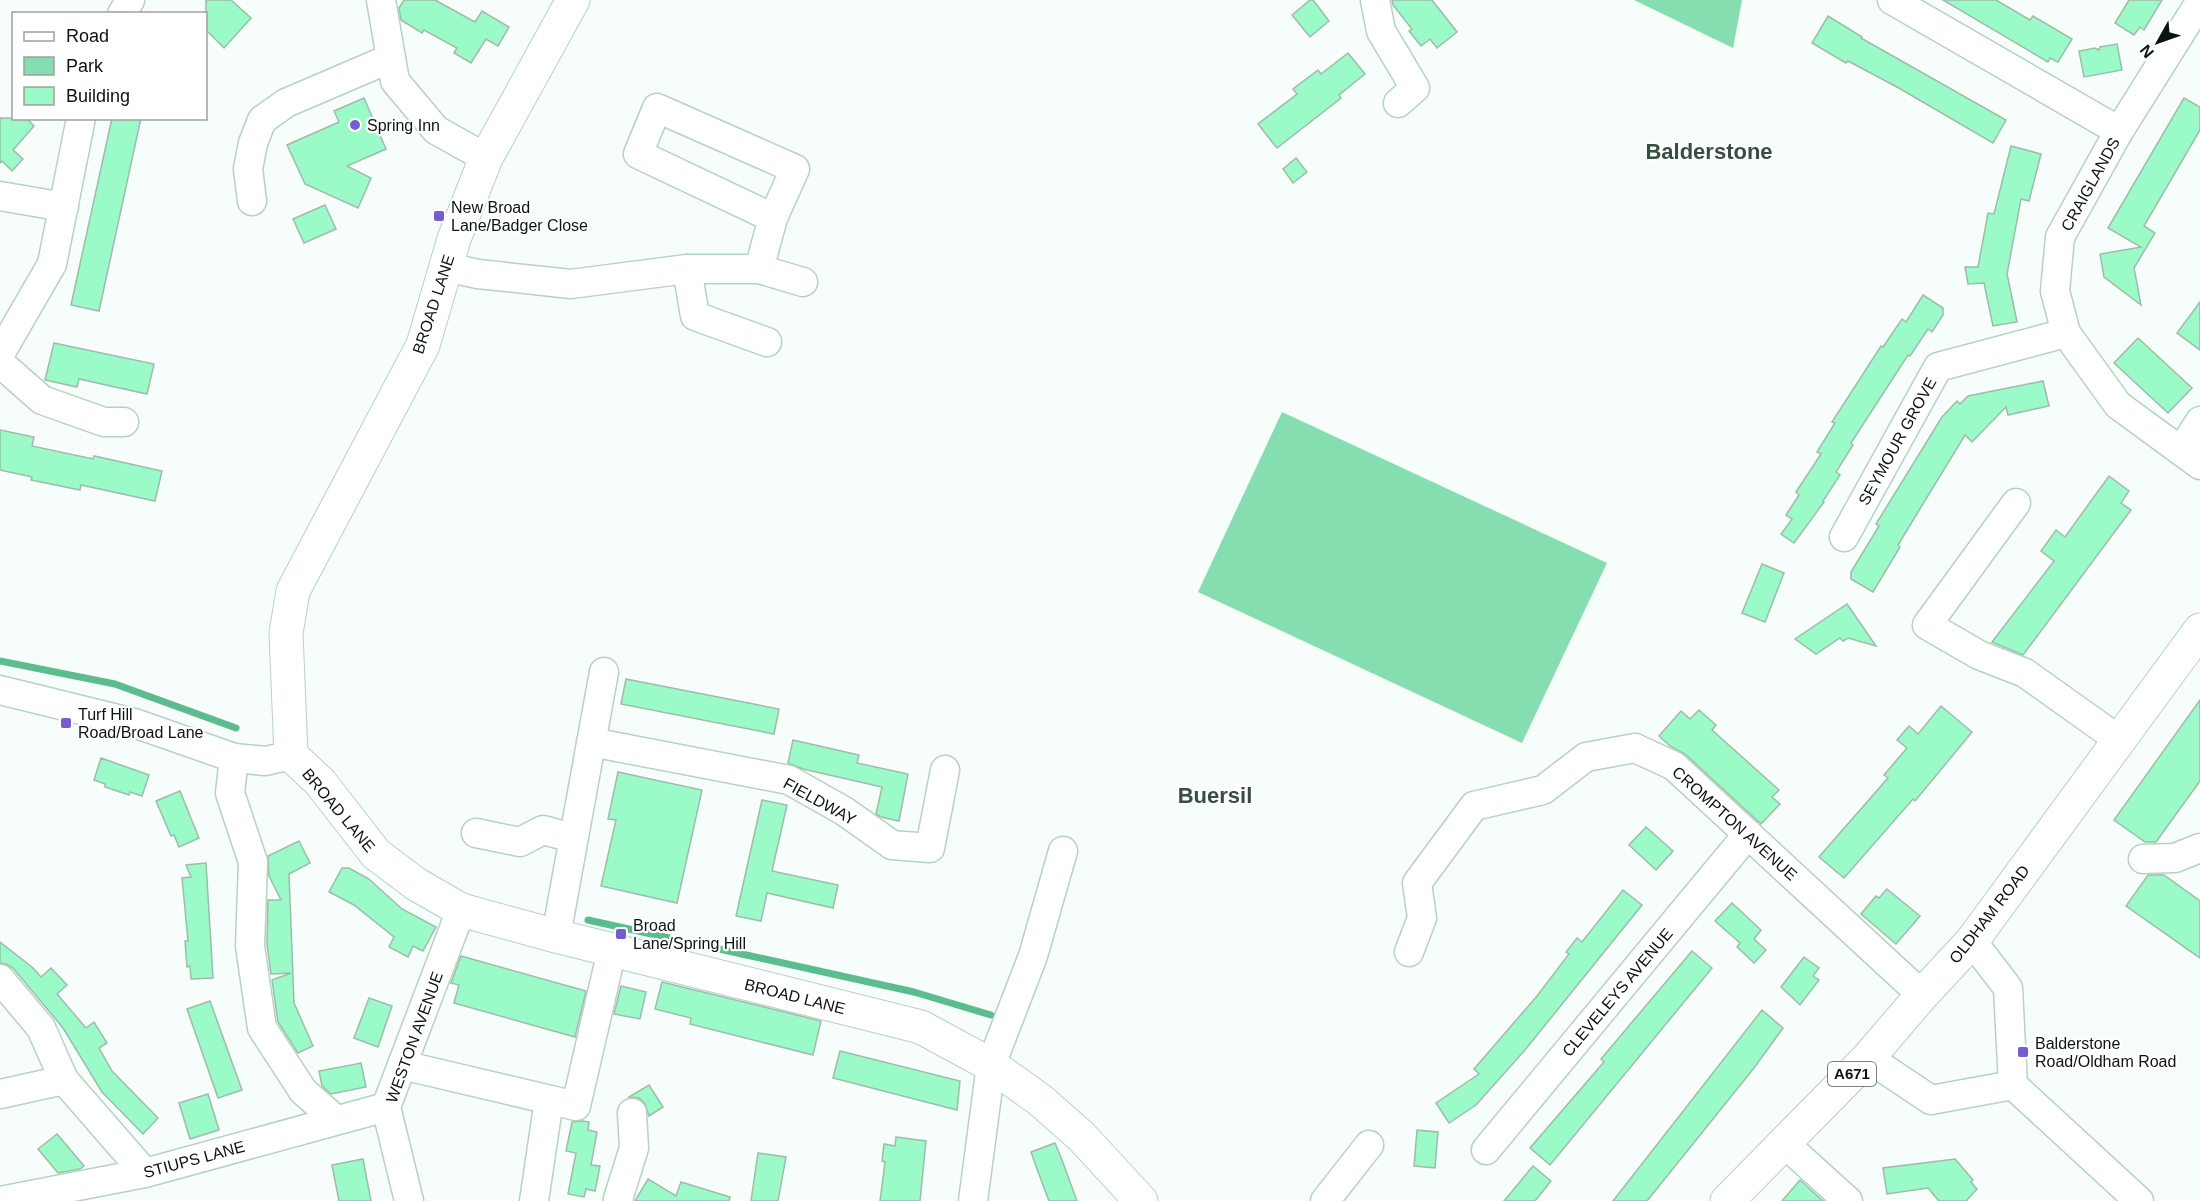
<svg xmlns="http://www.w3.org/2000/svg" width="2200" height="1201" font-family="Arial,sans-serif">
<style>
.green{fill:#84deaf}
.lines{fill:none;stroke-linecap:round;stroke-linejoin:round}
.stream{stroke:#5bbc8d;stroke-width:7}
.building{fill:#9afac8;stroke:#9fbcab;stroke-width:1.5}
.minor-casing{stroke:#b5d3c2;stroke-width:31}
.major-casing{stroke:#b5d3c2;stroke-width:35}
.minor{stroke:#fff;stroke-width:28}
.major{stroke:#fff;stroke-width:33}
.poi-dot{fill:#775bd5;stroke:#fff;stroke-width:2}
.labels{text-anchor:middle;stroke-width:4.5;stroke-linejoin:round;paint-order:stroke}
.shield{fill:#fff;stroke:#545b57;stroke-width:1.5}
.shield-label{font-size:15px;font-weight:bold;fill:#0b150f}
.poi-label{font-size:16px;fill:#0b150f;stroke:#fff;text-anchor:start}
.street-label{font-size:16px;fill:#0b150f;stroke:#fff}
.district-label{font-size:22px;font-weight:bold;fill:#354f41;stroke:#fff}
</style>
<rect width="100%" height="100%" fill="#f7fdfa"/>
<g class="green">
<polygon points="1634,0 1742,0 1733,48"/>
<polygon points="1282,412 1607,563 1522,743 1198,592"/>
</g>
<g class="lines">
<g class="stream">
<polyline points="0,661 115,684 236,728"/>
<polyline points="588,920 914,992 991,1015"/>
</g>
</g>
<g class="building">
<polygon points="206,0 231,0 251,18 224,48 206,30"/>
<polygon points="404,0 435,0 475,22 482,11 509,27 498,46 486,39 471,63 454,53 457,48 424,30 422,33 401,20 399,8"/>
<polygon points="1310,0 1313,0 1329,21 1310,37 1292,15"/>
<polygon points="1392,0 1432,0 1457,32 1437,48 1430,39 1421,46 1409,31 1412,29 1393,5"/>
<polygon points="1943,0 1996,0 2030,20 2033,16 2072,39 2058,62 2050,58 2048,62"/>
<polygon points="2129,0 2162,0 2144,30 2140,27 2134,35 2115,23"/>
<polygon points="1828,16 1862,37 1861,38 2006,120 1993,143 1897,87 1848,61 1846,63 1812,43"/>
<polygon points="2117,44 2122,70 2084,77 2079,51 2095,48 2099,50 2100,47"/>
<polygon points="1348,53 1365,74 1339,95 1341,98 1277,148 1258,124 1297,94 1293,89 1318,70 1321,74"/>
<polygon points="364,98 386,149 347,166 371,178 358,208 305,184 287,145 339,122 334,111"/>
<polygon points="2184,98 2200,107 2200,130 2144,226 2155,233 2134,268 2141,305 2104,277 2100,254 2141,247 2108,228"/>
<polygon points="0,118 26,118 34,126 13,150 23,159 12,171 2,161 0,163"/>
<polygon points="112,118 141,118 99,311 71,305"/>
<polygon points="2011,146 2041,154 2029,201 2021,199 2007,274 2017,322 1993,326 1984,283 1968,284 1965,267 1978,267 1988,213 1994,214"/>
<polygon points="1296,158 1307,172 1293,183 1283,169"/>
<polygon points="325,205 336,229 304,243 293,219"/>
<polygon points="1923,295 1943,308 1943,315 1932,332 1928,329 1910,356 1908,355 1851,443 1853,445 1836,472 1840,475 1823,501 1824,502 1794,543 1781,534 1792,519 1786,515 1799,495 1796,492 1821,454 1817,452 1835,423 1832,422 1881,346 1883,347 1902,319 1906,322"/>
<polygon points="2200,302 2200,350 2177,333"/>
<polygon points="2138,338 2192,388 2168,413 2114,363"/>
<polygon points="54,343 154,364 147,394 79,379 77,387 45,380"/>
<polygon points="2043,381 2049,406 2008,415 2006,407 1972,442 1965,435 1898,545 1900,547 1873,592 1851,579 1851,572 1879,526 1876,524 1942,417 1957,401 1960,404 1968,396"/>
<polygon points="0,430 34,437 32,446 93,459 94,456 162,471 155,501 81,485 80,490 31,480 32,477 0,470"/>
<polygon points="2109,476 2129,491 2121,503 2131,510 2023,655 1992,642 2054,561 2041,551 2056,530 2065,537"/>
<polygon points="1762,564 1784,573 1765,622 1742,613"/>
<polygon points="1847,604 1876,646 1848,638 1843,641 1840,638 1816,654 1795,639"/>
<polygon points="626,679 779,709 774,734 621,704"/>
<polygon points="2200,700 2200,781 2156,842 2145,842 2114,820"/>
<polygon points="1941,706 1972,732 1915,801 1913,799 1844,878 1819,857 1888,778 1884,775 1907,748 1897,740 1909,726 1918,734"/>
<polygon points="1699,710 1716,725 1712,730 1779,790 1772,797 1780,804 1761,824 1685,754 1670,746 1659,736 1681,711 1690,719"/>
<polygon points="793,740 859,755 857,763 908,774 899,821 881,817 876,814 882,787 803,769 788,763"/>
<polygon points="101,758 149,775 142,796 130,792 129,795 105,787 105,784 94,780"/>
<polygon points="618,772 702,790 677,903 601,886 616,820 608,819"/>
<polygon points="180,791 199,838 179,847 174,835 171,836 156,801"/>
<polygon points="762,800 787,805 772,871 838,885 833,908 767,893 761,921 736,916"/>
<polygon points="1646,827 1673,851 1656,870 1629,845"/>
<polygon points="299,841 310,863 289,874 294,1003 313,1046 298,1053 278,1022 272,980 291,973 271,974 267,944 268,900 281,900 269,876 268,856"/>
<polygon points="206,863 213,978 191,979 190,966 187,967 185,941 188,941 182,878 191,877 186,865"/>
<polygon points="342,868 349,868 369,879 402,909 436,927 423,951 413,946 408,957 389,947 394,937 354,905 329,892"/>
<polygon points="2148,875 2164,875 2200,901 2200,958 2126,906"/>
<polygon points="1887,889 1920,916 1896,944 1861,914 1876,896 1879,898"/>
<polygon points="1623,890 1642,905 1525,1050 1476,1105 1449,1123 1436,1103 1479,1074 1474,1069 1537,996 1569,954 1566,952 1577,938 1582,942"/>
<polygon points="1732,903 1761,930 1754,939 1766,950 1754,963 1737,947 1740,943 1715,921"/>
<polygon points="0,942 32,967 41,977 51,968 67,985 57,994 86,1028 94,1022 107,1043 99,1048 112,1071 158,1118 143,1134 102,1092 63,1028 54,1017 13,968 6,964 0,963"/>
<polygon points="1692,951 1712,968 1550,1165 1530,1148 1604,1062 1601,1059"/>
<polygon points="461,956 586,991 575,1037 454,1003 459,985 451,983"/>
<polygon points="1804,957 1819,968 1813,976 1819,980 1800,1005 1781,987"/>
<polygon points="662,982 821,1021 813,1055 690,1024 691,1018 655,1009"/>
<polygon points="621,986 646,992 640,1019 614,1014"/>
<polygon points="369,998 392,1006 378,1047 354,1038"/>
<polygon points="210,1001 242,1090 218,1098 187,1009"/>
<polygon points="1762,1010 1783,1028 1754,1068 1647,1201 1613,1201"/>
<polygon points="840,1051 960,1081 957,1110 833,1078"/>
<polygon points="361,1063 366,1087 331,1094 322,1086 319,1071"/>
<polygon points="649,1085 663,1107 649,1116 645,1104 639,1098 629,1097"/>
<polygon points="208,1094 219,1130 190,1139 179,1103"/>
<polygon points="583,1121 589,1122 588,1130 597,1132 591,1165 600,1166 595,1191 586,1189 584,1197 568,1194 576,1153 566,1151 572,1122"/>
<polygon points="1417,1130 1438,1132 1435,1168 1414,1166"/>
<polygon points="57,1134 84,1166 80,1169 58,1173 38,1149"/>
<polygon points="896,1137 926,1141 920,1201 880,1201 885,1162 882,1161 884,1144 895,1146"/>
<polygon points="1055,1143 1062,1160 1077,1201 1049,1201 1037,1169 1031,1152"/>
<polygon points="758,1153 786,1157 778,1201 751,1201"/>
<polygon points="363,1159 371,1201 339,1201 332,1165"/>
<polygon points="1955,1159 1973,1180 1971,1182 1977,1189 1966,1201 1939,1201 1928,1188 1887,1194 1883,1168"/>
<polygon points="1533,1166 1551,1181 1535,1201 1504,1201"/>
<polygon points="648,1179 676,1196 681,1182 730,1197 729,1201 635,1201"/>
<polygon points="1800,1180 1823,1201 1782,1201"/>
</g>
<g class="lines">
<g class="minor-casing">
<g id="minor">
<polyline points="381,0 395,81 436,130 486,158"/>
<polyline points="1375,0 1381,31 1415,88 1398,103"/>
<polyline points="1892,0 2119,131"/>
<polyline points="2200,2 2119,131 2060,237 2055,291 2066,333 2118,405 2200,465"/>
<polyline points="122,14 130,0"/>
<polyline points="0,196 64,207"/>
<polyline points="252,201 248,169 253,143 262,120 286,103 391,58"/>
<polyline points="446,267 478,274 571,284 687,269 759,269 803,282"/>
<polyline points="687,269 695,316 767,342"/>
<polyline points="759,269 773,218 638,154 657,108 795,169 773,218"/>
<polyline points="0,354 52,264 81,118"/>
<polyline points="0,363 42,400 104,422 124,422"/>
<polyline points="2181,451 2200,421"/>
<polyline points="2016,503 1927,625 1979,655 2025,673 2119,740"/>
<polyline points="1844,537 1938,367 2066,333"/>
<polyline points="0,690 134,723 234,758 266,761 291,755"/>
<polyline points="591,742 789,780 844,811 892,845 930,848 945,770"/>
<polyline points="234,758 230,793 253,862 250,946 262,1028 303,1091 336,1120"/>
<polyline points="476,833 520,842 543,830 573,838"/>
<polyline points="2143,859 2175,858 2200,848"/>
<polyline points="556,936 604,672"/>
<polyline points="1972,941 2008,988 2013,1085"/>
<polyline points="1409,952 1422,918 1417,883 1474,806 1543,790 1586,757 1635,748 1674,766 1922,995"/>
<polyline points="0,979 41,1028 64,1080 145,1173"/>
<polyline points="1868,1058 1931,1100 2013,1085"/>
<polyline points="402,1065 576,1106 612,950"/>
<polyline points="2013,1085 2139,1201"/>
<polyline points="0,1094 64,1080"/>
<polyline points="1784,1143 1848,1201"/>
<polyline points="1486,1150 1748,834"/>
<polyline points="0,1201 145,1173 386,1107"/>
<polyline points="409,1201 386,1107 461,910"/>
<polyline points="534,1201 549,1100"/>
<polyline points="619,1201 618,1199 634,1148 632,1113"/>
<polyline points="973,1201 991,1065 1033,956 1063,851"/>
<polyline points="1325,1201 1369,1145"/>
</g>
</g>
<g class="major-casing">
<g id="major">
<polyline points="573,0 486,158 454,239 423,345 293,591 286,633 291,755 320,782 376,854 416,884 461,910 556,936 921,1027 991,1065 1040,1100 1081,1136 1141,1201"/>
<polyline points="1727,1201 1868,1058 1922,995 1972,941 2200,630"/>
</g>
</g>
<use href="#minor" class="minor"/>
<use href="#major" class="major"/>
</g>
<g class="poi-dot">
<circle cx="355" cy="125" r="6"/>
<rect x="433" y="210" width="12" height="12" rx="3"/>
<rect x="60" y="717" width="12" height="12" rx="3"/>
<rect x="615" y="928" width="12" height="12" rx="3"/>
<rect x="2017" y="1046" width="12" height="12" rx="3"/>
</g>
<g class="labels">
<rect class="shield" x="1828" y="1062" width="48" height="24" rx="4.5"/>
<g class="shield-label">
<text x="1852" y="1079">A671</text>
</g>
<g class="poi-label">
<text x="367" y="131">Spring Inn</text>
<text x="451" y="213">New Broad<tspan x="451" dy="18">Lane/Badger Close</tspan></text>
<text x="78" y="720">Turf Hill<tspan x="78" dy="18">Road/Broad Lane</tspan></text>
<text x="633" y="931">Broad<tspan x="633" dy="18">Lane/Spring Hill</tspan></text>
<text x="2035" y="1049">Balderstone<tspan x="2035" dy="18">Road/Oldham Road</tspan></text>
</g>
<g class="street-label">
<text transform="translate(2090 184) rotate(-61)" y="6">CRAIGLANDS</text>
<text transform="translate(433 304) rotate(-72)" y="6">BROAD LANE</text>
<text transform="translate(1897 441) rotate(-61)" y="6">SEYMOUR GROVE</text>
<text transform="translate(820 801) rotate(29)" y="6">FIELDWAY</text>
<text transform="translate(339 810) rotate(50)" y="6">BROAD LANE</text>
<text transform="translate(1735 823) rotate(42)" y="6">CROMPTON AVENUE</text>
<text transform="translate(1989 914) rotate(-52)" y="6">OLDHAM ROAD</text>
<text transform="translate(1617 992) rotate(-50)" y="6">CLEVELEYS AVENUE</text>
<text transform="translate(795 996) rotate(14)" y="6">BROAD LANE</text>
<text transform="translate(414 1037) rotate(-70)" y="6">WESTON AVENUE</text>
<text transform="translate(194 1159) rotate(-15)" y="6">STIUPS LANE</text>
</g>
<g class="district-label">
<text x="1709" y="159">Balderstone</text>
<text x="1215" y="803">Buersil</text>
</g>
</g>
<rect x="12" y="12" width="195" height="108" fill="#ffffff" stroke="#9da19f" stroke-width="1.5"/>
<rect x="24" y="32" width="30" height="9" fill="#ffffff" stroke="#9da19f" stroke-width="1.5"/>
<text x="66" y="42" font-size="18" fill="#0b150f">Road</text>
<rect x="24" y="57" width="30" height="18" fill="#84deaf" stroke="#9da19f" stroke-width="1.5"/>
<text x="66" y="72" font-size="18" fill="#0b150f">Park</text>
<rect x="24" y="87" width="30" height="18" fill="#9afac8" stroke="#9da19f" stroke-width="1.5"/>
<text x="66" y="102" font-size="18" fill="#0b150f">Building</text>
<g transform="translate(2158 42) rotate(230)" stroke="#ffffff" stroke-width="4.5" paint-order="stroke">
<path d="M0-4.5L10 22L0 15L-10 22Z" fill="#0b150f"/>
<text y="-9" font-size="16" font-weight="bold" text-anchor="middle" fill="#0b150f">N</text>
</g>
</svg>
